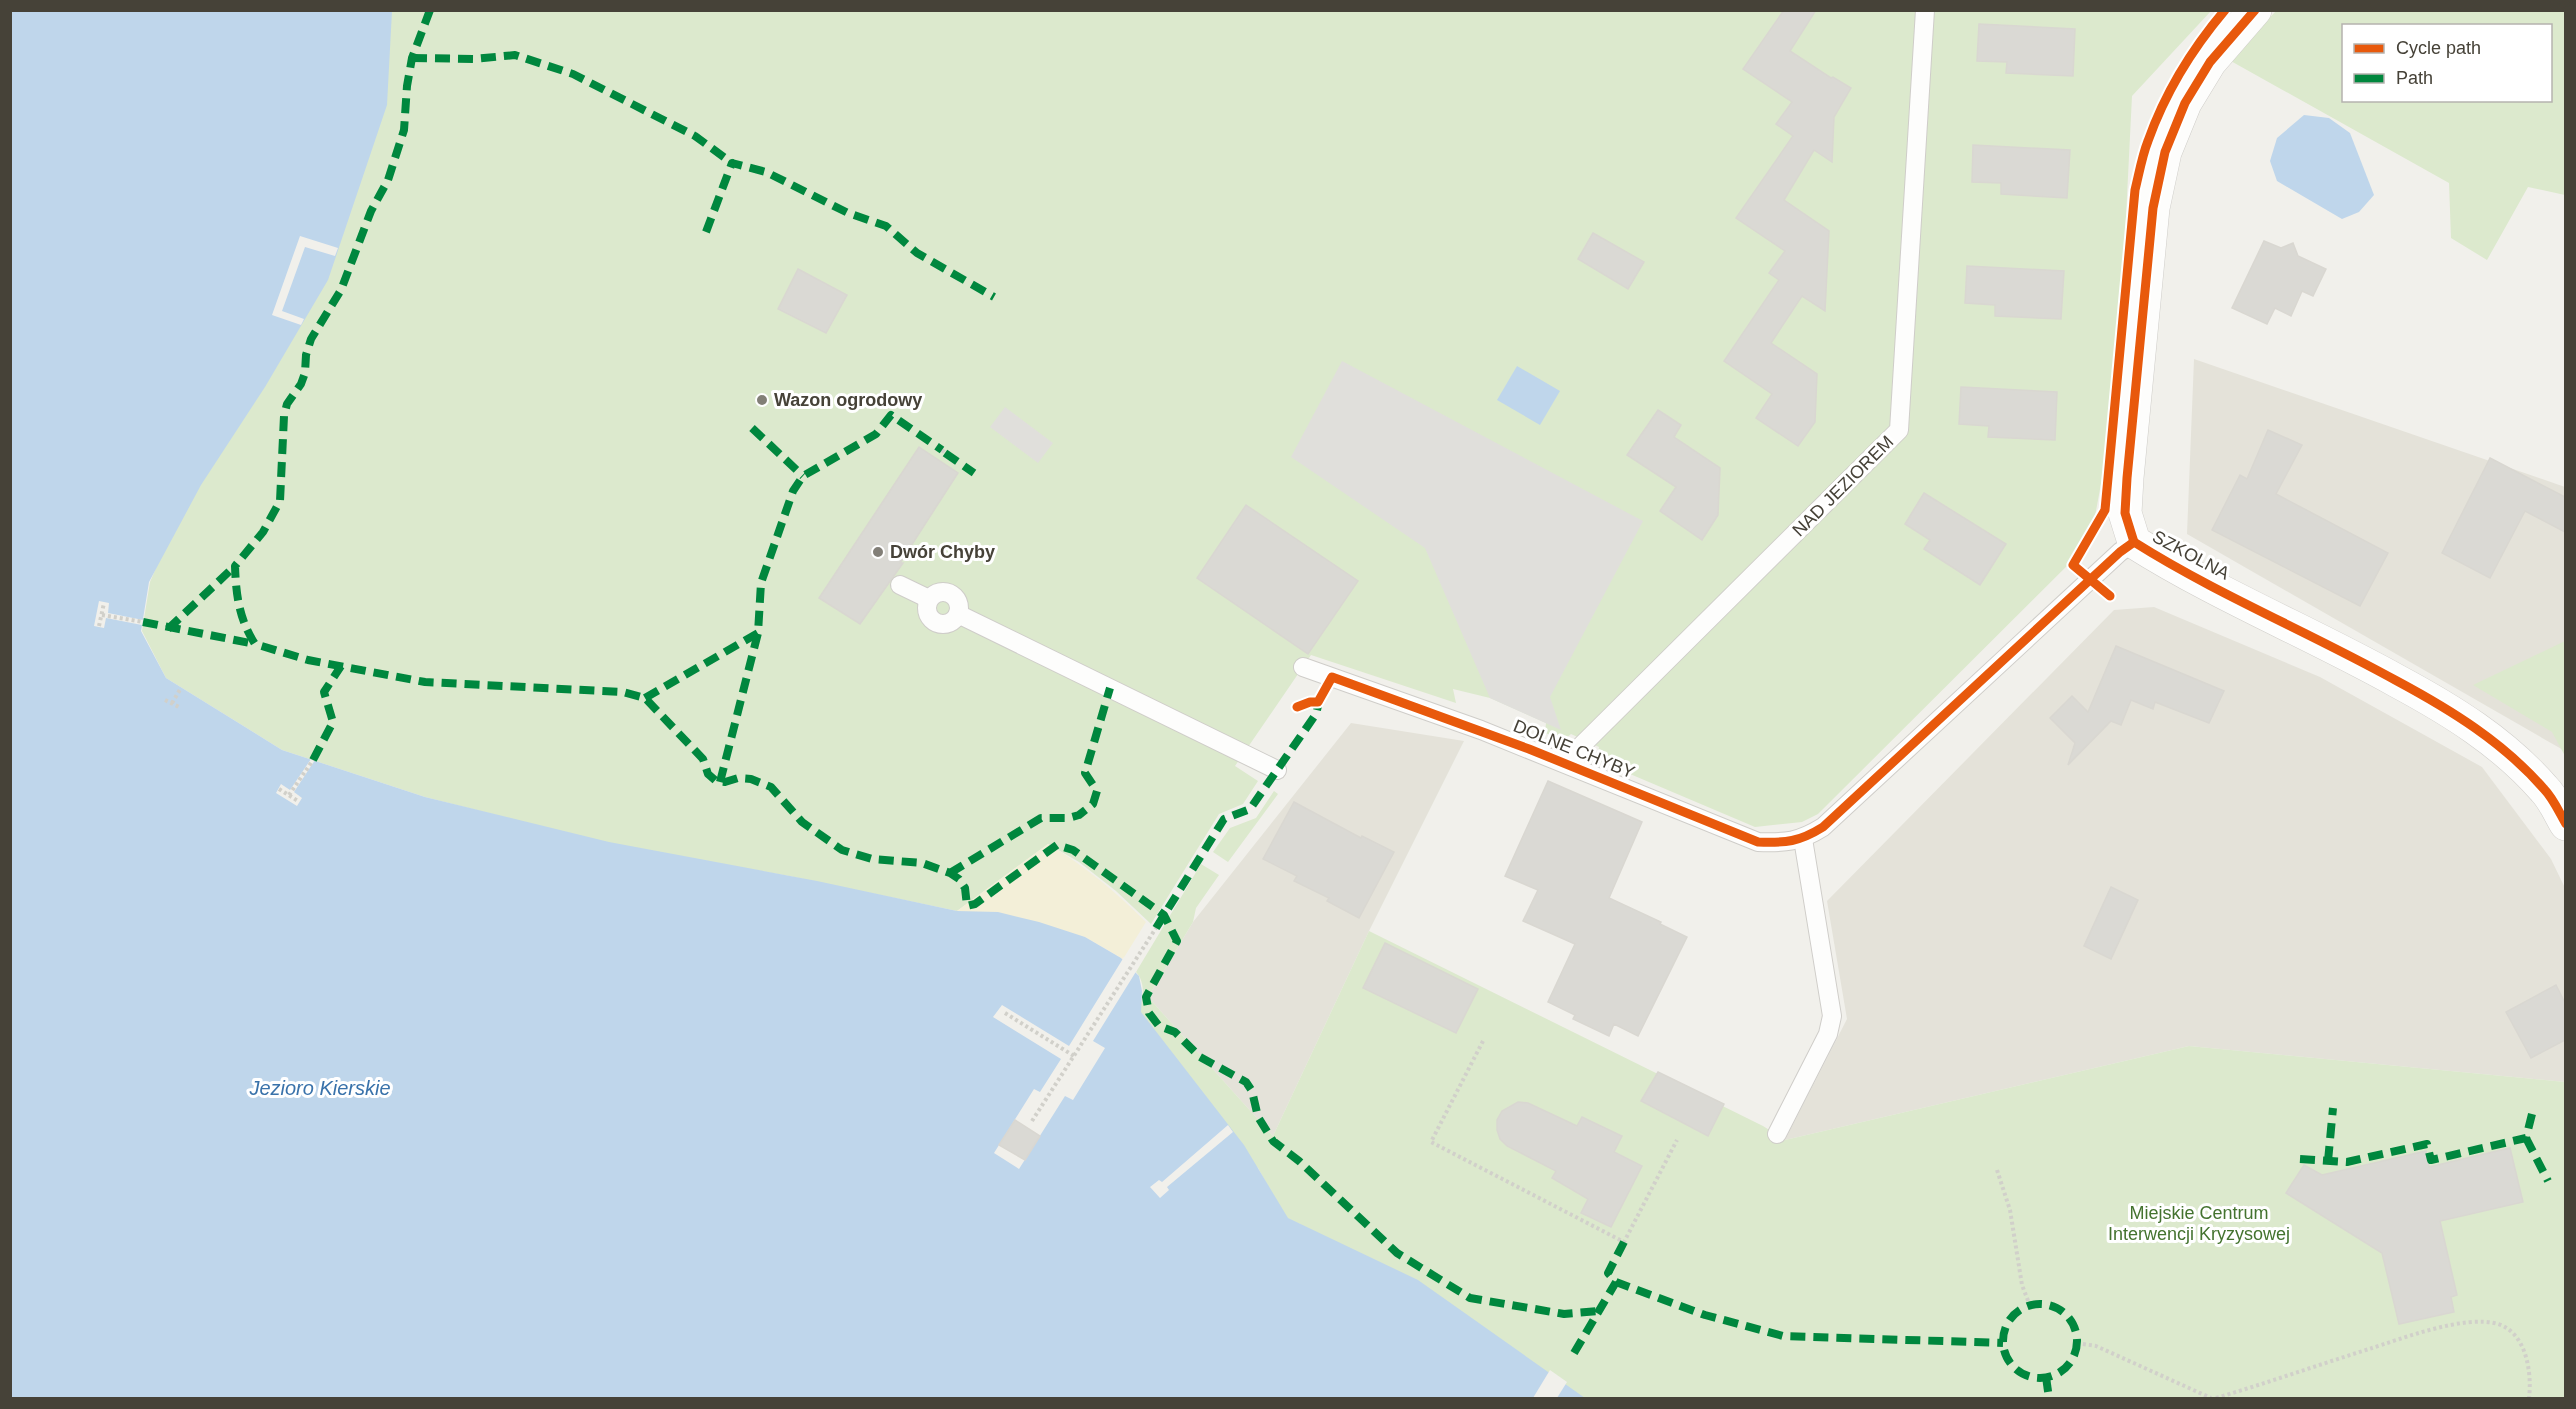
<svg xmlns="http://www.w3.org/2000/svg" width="2576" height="1409" font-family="Helvetica,sans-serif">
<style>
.residential{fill:#e4e2d9}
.green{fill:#dce9cd;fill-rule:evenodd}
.sand{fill:#f3efd8}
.parking{fill:#e0dfdb}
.water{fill:#bfd6eb}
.pier{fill:#f1f0eb}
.building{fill:#dad9d4;stroke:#d9d7d1;stroke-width:1.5}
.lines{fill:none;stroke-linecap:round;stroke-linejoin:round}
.lane-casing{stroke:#cfcdc9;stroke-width:20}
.street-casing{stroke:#cfcdc9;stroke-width:34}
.path{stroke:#d1d0ca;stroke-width:4;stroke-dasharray:3 3;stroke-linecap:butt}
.lane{stroke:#fdfdfc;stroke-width:18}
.street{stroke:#fdfdfc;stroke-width:33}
.quiet{stroke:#00873e;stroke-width:8;stroke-dasharray:15 8;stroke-linecap:butt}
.cycleway-casing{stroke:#fff;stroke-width:13}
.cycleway{stroke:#e8590c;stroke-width:9}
.poi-dot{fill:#827f77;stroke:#fff;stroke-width:2}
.labels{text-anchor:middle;stroke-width:6;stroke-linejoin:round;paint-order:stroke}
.poi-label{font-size:18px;font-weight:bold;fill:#464238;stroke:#fff;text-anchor:start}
.street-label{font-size:18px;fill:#464238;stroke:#fff}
.park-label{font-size:18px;fill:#44732f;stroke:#fff}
.water-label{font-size:20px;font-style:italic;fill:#3972aa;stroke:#fff}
</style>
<rect width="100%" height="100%" fill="#f1f0eb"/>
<g class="residential">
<polygon points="2194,359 2565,487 2565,751 2187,534"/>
<polygon points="2154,607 2320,677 2482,767 2551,859 2565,888 2565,1082 2189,1046 1785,1140 1847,1019 1827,901 2114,610"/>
<polygon points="1351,723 1464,741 1369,931 1273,1136 1148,997 1193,922"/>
</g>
<g class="green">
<polygon points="392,11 2211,11 2132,96 2117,398 2090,543 1818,814 1802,822 1755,827 1597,760 1599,747 1571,734 1564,740 1545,733 1546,723 1490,698 1453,689 1456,703 1311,655 1235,766 1258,781 1243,804 1219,814 1151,924 1116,891 1079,862 1048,844 957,911 789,876 606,843 425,797 282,750 166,678 142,631 150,582"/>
<path d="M 2276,11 L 2565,11 L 2565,195 L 2528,187 L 2487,260 L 2451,238 L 2449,183 L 2229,60 ZM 2344,26 L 2550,26 L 2550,100 L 2344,100 Z"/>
<polygon points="2565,641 2565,756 2552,732 2473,685"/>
<polygon points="1274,791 1278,794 1228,862 1213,852 1230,828 1256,818"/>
<path d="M 1201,864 L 1219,875 L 1196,908 L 1193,922 L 1148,997 L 1273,1136 L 1369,931 L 1763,1126 L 1785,1140 L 2189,1046 L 2565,1082 L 2565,1398 L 1420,1398 L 1387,1289 L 1300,1224 L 1288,1219 L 1281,1235 L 1268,1186 L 1258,1168 L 1104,1072 C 1118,1048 1159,998 1136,972 Z"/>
</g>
<path class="sand" d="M 1048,844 C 1085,866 1116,892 1146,922 L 1123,959 L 1085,937 L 957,911 Z"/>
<g class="parking">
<polygon points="1342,361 1643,521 1550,697 1561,730 1490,698 1425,548 1291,457"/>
<polygon points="1005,407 1053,443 1038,463 990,427"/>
</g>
<g class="water">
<polygon points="10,11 392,11 387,105 328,280 265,387 201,485 149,582 141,631 166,678 282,750 425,797 609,842 817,881 957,911 998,912 1039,922 1085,937 1121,958 1139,976 1142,991 1141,1012 1244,1145 1288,1218 1418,1280 1585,1398 11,1398"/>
<polygon points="2304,115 2329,118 2350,133 2374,195 2359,212 2342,219 2277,181 2270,161 2277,138"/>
<polygon points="1517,366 1560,391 1540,425 1497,400"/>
</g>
<g class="pier">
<polygon points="300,236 338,248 335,256 305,247 282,311 304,319 301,325 272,315"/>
<polygon points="99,601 109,603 108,613 143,620 142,625 106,618 104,628 94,626"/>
<polygon points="311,759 315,760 294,792 302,798 297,806 276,793 281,784 290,790"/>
<polygon points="1124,957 1137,970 1093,1041 1105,1048 1073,1100 1065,1096 1019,1169 994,1153 1034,1089 1040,1092 1061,1059 993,1017 1002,1005 1069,1046"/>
<polygon points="1228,1125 1233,1132 1167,1187 1169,1190 1160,1198 1150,1187 1159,1180 1162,1182"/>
<polygon points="1550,1370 1567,1382 1557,1398 1533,1398"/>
</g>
<g class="building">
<polygon points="1784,10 1816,10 1790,51 1831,78 1833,77 1851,88 1834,117 1832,162 1814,150 1784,200 1829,231 1825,311 1802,296 1771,343 1817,374 1815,422 1798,446 1756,418 1772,394 1724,361 1779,280 1769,273 1785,251 1736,218 1793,136 1776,124 1792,102 1743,69"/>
<polygon points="1979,24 2075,29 2073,76 2006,73 2007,62 1977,61"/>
<polygon points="1973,145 2070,150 2067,198 2001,194 2001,183 1972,182"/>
<polygon points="1593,233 1644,262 1628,289 1578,259"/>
<polygon points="2264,241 2281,248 2293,243 2298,256 2326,269 2313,296 2302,291 2291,316 2275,308 2267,324 2232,308"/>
<polygon points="1967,266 2064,271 2061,319 1995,316 1995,305 1965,303"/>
<polygon points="798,269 847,295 826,333 778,309"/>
<polygon points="1961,387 2057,392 2055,440 1988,437 1989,426 1959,424"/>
<polygon points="1658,410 1681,425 1674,437 1720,468 1718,515 1702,540 1660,511 1676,487 1627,455"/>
<polygon points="2268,430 2302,445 2276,494 2388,553 2360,606 2212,530 2240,475 2247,479"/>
<polygon points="919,447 958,473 900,563 903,563 860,624 819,598"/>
<polygon points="2490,458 2565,497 2565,532 2525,511 2490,578 2442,553"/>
<polygon points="1924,493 2006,544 1980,585 1924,549 1930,540 1905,524"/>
<polygon points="1246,505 1358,581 1308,654 1197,578"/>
<polygon points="2116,646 2224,691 2209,723 2155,702 2153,709 2131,700 2121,725 2111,721 2068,765 2075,743 2050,718 2072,696 2088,712"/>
<polygon points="1548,781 1642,822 1609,898 1661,922 1660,924 1687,937 1638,1036 1614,1024 1609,1036 1573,1019 1575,1015 1548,1002 1575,944 1523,921 1538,890 1505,876"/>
<polygon points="1294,802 1361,838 1362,836 1394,852 1359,918 1327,901 1329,898 1294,881 1297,876 1263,859"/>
<polygon points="2111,887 2138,900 2111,959 2084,946"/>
<polygon points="1385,943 1478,989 1456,1033 1363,988"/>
<polygon points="2556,985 2565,1003 2565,1040 2531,1058 2506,1012"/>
<polygon points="1658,1072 1724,1104 1708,1136 1641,1101"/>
<polygon points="1518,1102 1528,1103 1577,1126 1582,1117 1622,1136 1614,1152 1642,1166 1611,1227 1581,1213 1588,1199 1552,1178 1556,1171 1507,1146 1500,1139 1497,1130 1497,1120 1502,1111"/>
<polygon points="1015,1120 1040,1136 1025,1160 999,1145"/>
<polygon points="2510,1148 2523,1202 2440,1221 2457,1295 2451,1297 2454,1312 2399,1324 2382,1253 2286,1193 2304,1165 2322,1175 2426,1151 2429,1167"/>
</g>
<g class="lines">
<g class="lane-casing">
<g id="lane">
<polyline points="900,585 929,599"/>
<circle cx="943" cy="608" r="16"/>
<polyline points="958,614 1277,770"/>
<path d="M 1303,667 L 1481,730 L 1758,842 C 1786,843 1799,842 1823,827 L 2120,552 L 2134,542"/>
<polyline points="1572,766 1582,745 1899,430 1925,10"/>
<polyline points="1777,1134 1828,1034 1832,1016 1803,839"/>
</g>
</g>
<g class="street-casing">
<path id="street" d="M 2255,10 L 2210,62 L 2185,103 L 2165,152 L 2153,208 L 2127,478 L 2125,513 L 2134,542 C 2218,595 2311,633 2397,681 C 2451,710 2503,742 2544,789 C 2553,798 2559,812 2566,824"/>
</g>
<g class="path">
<polyline points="942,450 945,453"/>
<polyline points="102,615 143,622"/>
<polyline points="99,626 104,603"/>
<polyline points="165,700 179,707"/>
<polyline points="172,703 181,688"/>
<polyline points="279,789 298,801"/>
<polyline points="289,795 313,760"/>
<polyline points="1005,1013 1074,1056"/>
<polyline points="1483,1041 1431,1142 1624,1242 1677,1140"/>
<polyline points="1032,1121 1156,928"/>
<polyline points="1997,1170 2010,1210 2022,1285 2030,1306"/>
<polyline points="2077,1343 2096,1346 2211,1398"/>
<path d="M 2216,1398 C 2267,1383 2318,1365 2369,1349 C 2401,1339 2465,1314 2498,1324 C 2527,1333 2532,1374 2529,1398"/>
</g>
<use href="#lane" class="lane"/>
<use href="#street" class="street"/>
<g class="quiet">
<path d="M 430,10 L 412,58 L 407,86 L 404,130 L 388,180 L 371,211 L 341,290 L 311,339 L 306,355 L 305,373 L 301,384 L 287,404 L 284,416 L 280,501 L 263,532 L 235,566 C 236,595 239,619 255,644 L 308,660 L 425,682 L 623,692 L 645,698 L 703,759 L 708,774 L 716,781 L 725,782 L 738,778 L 751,779 L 771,787 L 802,822 L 842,850 L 872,859 L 922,863 L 950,873 L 959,879 L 965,888 L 967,906 L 975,904 L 1057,845 L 1073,850 L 1164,915 L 1177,941 L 1146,997 L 1149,1013 L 1159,1026 L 1175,1032 L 1200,1057 L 1246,1082 L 1252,1091 L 1258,1117 L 1273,1141 L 1299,1161 L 1397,1253 L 1470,1298 L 1564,1314 L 1599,1311"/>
<polyline points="412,58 474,59 515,55 573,74 695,136 732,163"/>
<polyline points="706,232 732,163 766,172 848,213 886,226 917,253 994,297"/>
<polyline points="752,428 803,476"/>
<polyline points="945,453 974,473"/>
<polyline points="143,622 255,644"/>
<polyline points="168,629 235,566"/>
<polyline points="645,698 758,633"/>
<polyline points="313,760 333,722 324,692 341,666"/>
<polyline points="720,782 758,633 761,583 793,491 803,476 876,434 891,415 942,450"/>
<polyline points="950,873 1041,818 1068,818 1079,815 1093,804 1097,791 1085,773 1110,688"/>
<polyline points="1156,928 1224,819 1250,809 1316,714 1320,698"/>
<polyline points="2526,1138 2548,1181"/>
<polyline points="2300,1159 2347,1162 2427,1144 2431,1160 2526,1138 2532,1114"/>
<polyline points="2328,1161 2333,1108"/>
<polyline points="1624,1242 1608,1273 1616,1282 1705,1315 1783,1336 2003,1343"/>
<circle cx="2040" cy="1341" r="37"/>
<polyline points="1574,1353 1616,1282"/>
<polyline points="2046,1377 2049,1398"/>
</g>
<g class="cycleway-casing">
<g id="cycleway">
<polyline points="2134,542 2125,513 2127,478 2153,208 2165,152 2185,103 2210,62 2255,10"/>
<path d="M 2134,542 C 2218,595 2311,633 2397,681 C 2451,710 2503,742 2544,789 C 2553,798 2559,812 2566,824"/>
<path d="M 2110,596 L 2073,565 L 2105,510 L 2135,190 C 2139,174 2142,156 2148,141 C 2165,93 2192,49 2225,10"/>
<path d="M 1297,707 L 1310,702 L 1318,702 L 1332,677 L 1529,749 L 1758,842 C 1786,843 1799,842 1823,827 L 2120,552 L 2134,542"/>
</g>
</g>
<use href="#cycleway" class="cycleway"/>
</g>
<g class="poi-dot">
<circle cx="762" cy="400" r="6"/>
<circle cx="878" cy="552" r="6"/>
</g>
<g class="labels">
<g class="poi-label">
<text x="774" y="406">Wazon ogrodowy</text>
<text x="890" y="558">Dwór Chyby</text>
</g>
<g class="street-label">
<text transform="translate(1843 486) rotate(-45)" y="6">NAD JEZIOREM</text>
<text transform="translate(2191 555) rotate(28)" y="6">SZKOLNA</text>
<text transform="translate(1574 749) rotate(22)" y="6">DOLNE CHYBY</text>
</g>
<g class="park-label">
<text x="2199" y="1219">Miejskie Centrum<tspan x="2199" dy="21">Interwencji Kryzysowej</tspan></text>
</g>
<g class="water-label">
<text x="320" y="1095">Jezioro Kierskie</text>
</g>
</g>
<rect width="2576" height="1409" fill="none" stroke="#464238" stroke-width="24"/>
<rect x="2342" y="24" width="210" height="78" fill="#ffffff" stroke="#b5b3af" stroke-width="1.5"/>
<rect x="2354" y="44" width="30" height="9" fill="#e8590c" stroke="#b5b3af" stroke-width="1.5"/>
<text x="2396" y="54" font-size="18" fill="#464238">Cycle path</text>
<rect x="2354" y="74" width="30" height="9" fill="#00873e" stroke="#b5b3af" stroke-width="1.5"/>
<text x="2396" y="84" font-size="18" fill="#464238">Path</text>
</svg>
